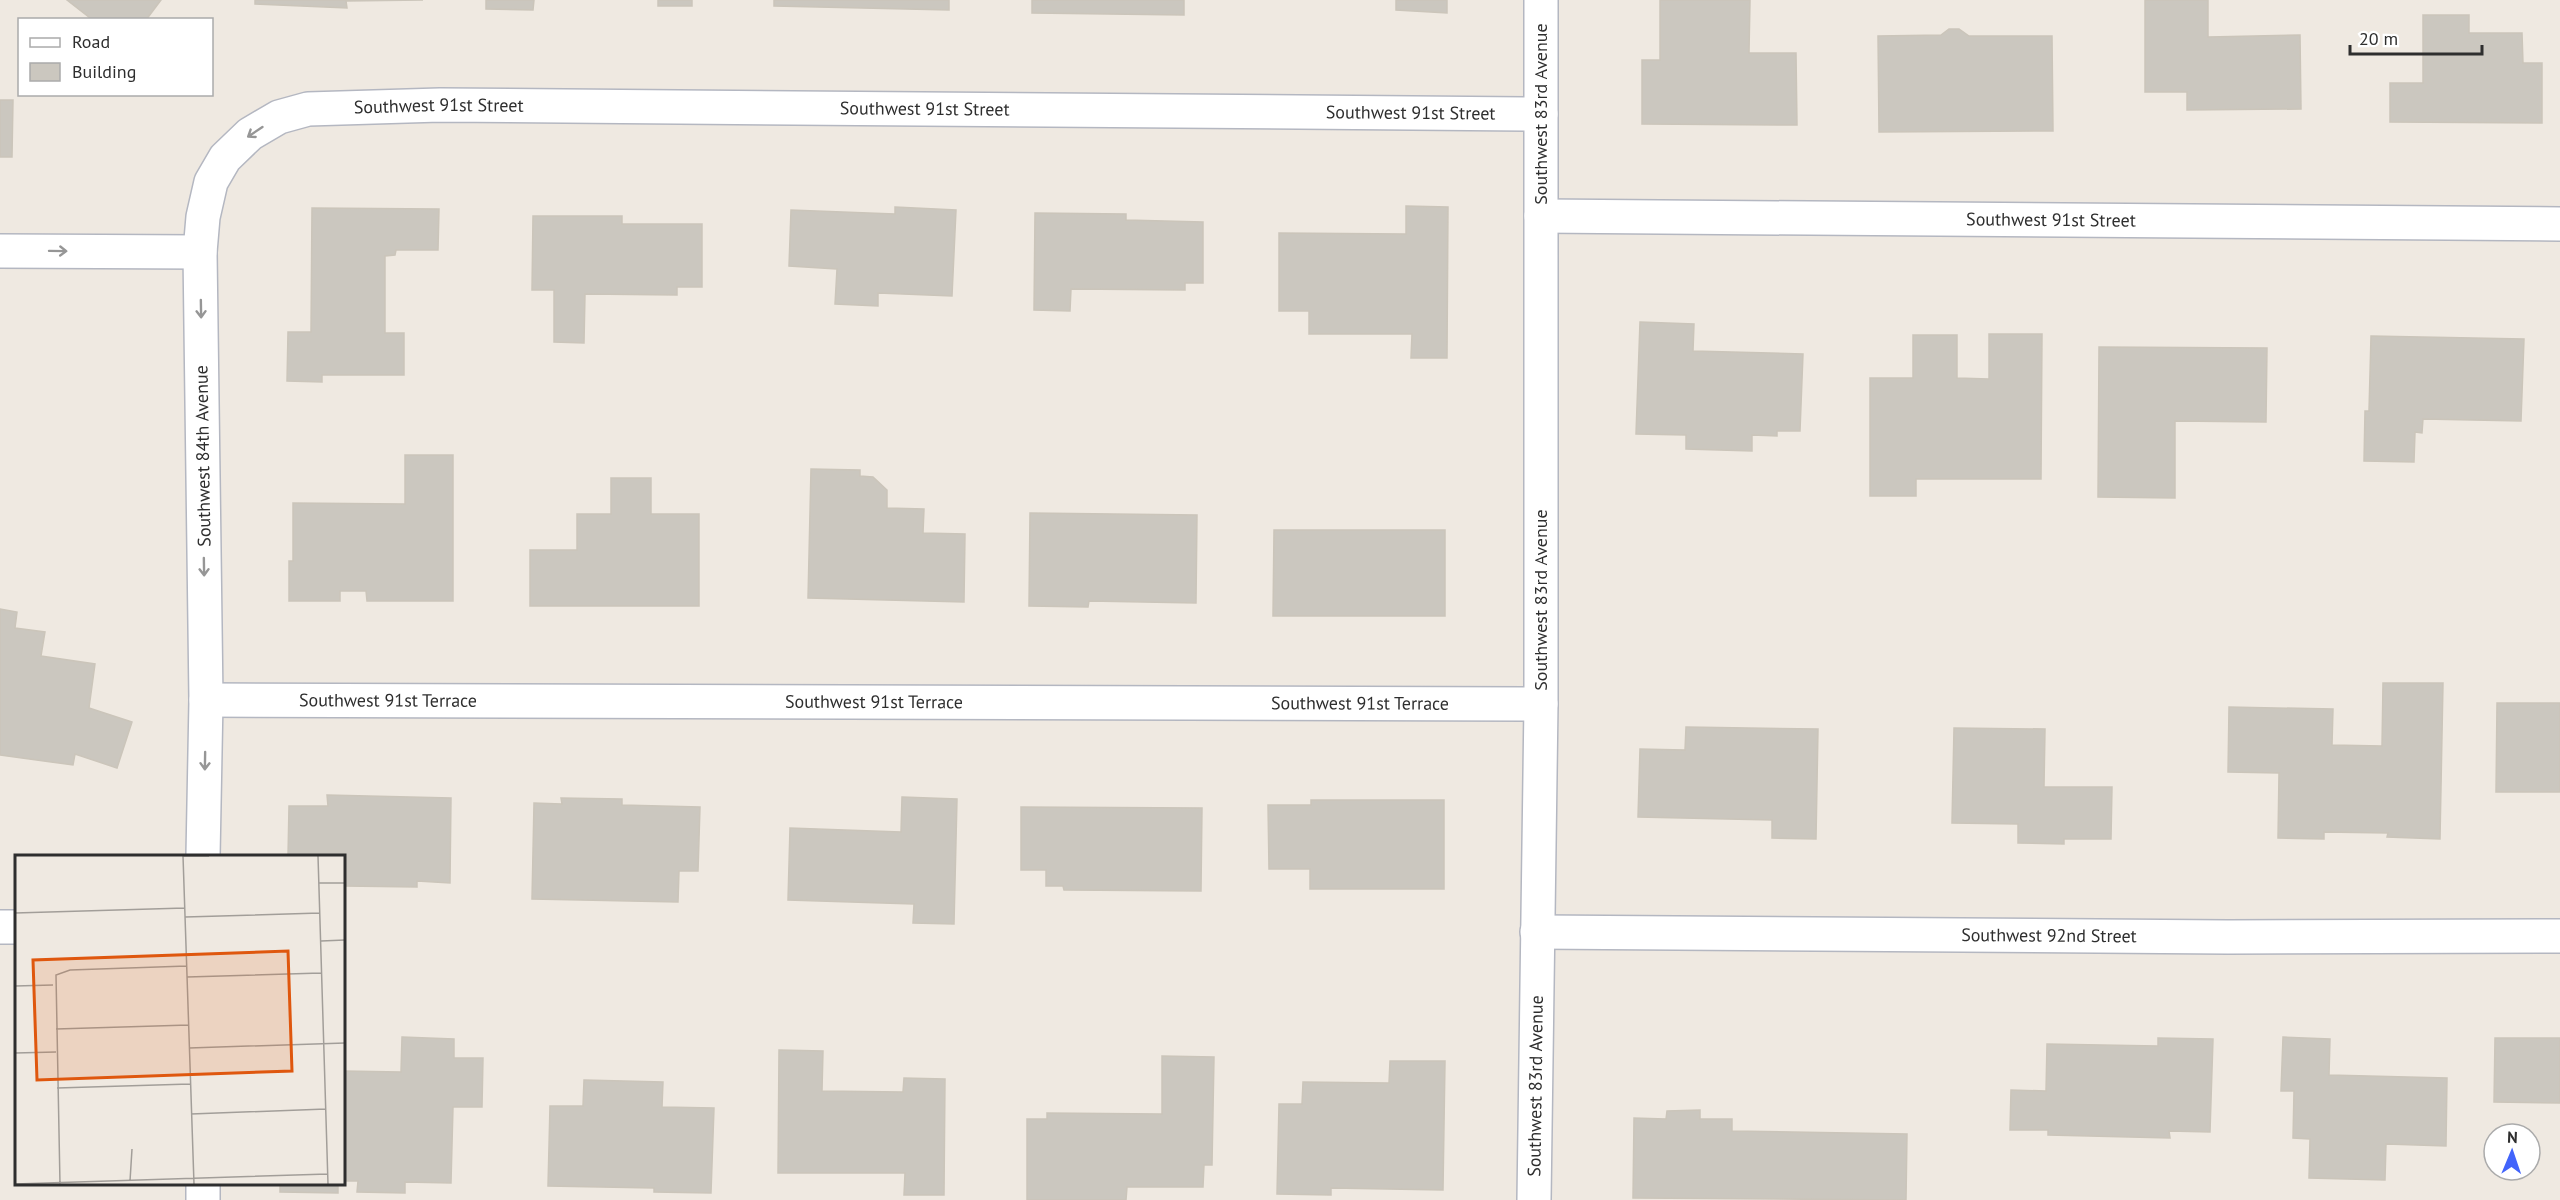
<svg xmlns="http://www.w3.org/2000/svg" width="2560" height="1200" font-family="'PT Sans',sans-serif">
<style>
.building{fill:#cbc7bf;stroke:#cbc5ba;stroke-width:1.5}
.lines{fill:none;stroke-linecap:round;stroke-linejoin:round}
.minor-casing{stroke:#b4b7c1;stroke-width:36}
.minor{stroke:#fff;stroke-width:33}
.oneway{stroke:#969696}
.labels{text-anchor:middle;stroke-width:4.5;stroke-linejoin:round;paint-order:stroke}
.street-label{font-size:18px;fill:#2e2e2e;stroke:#fff}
.inset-road{fill:none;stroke:#a29e99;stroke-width:1.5}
.view{fill:#df570e;fill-opacity:0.15;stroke:#df570e;stroke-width:3}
.inset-edge{fill:none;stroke:#2e2e2e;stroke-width:3}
</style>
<rect width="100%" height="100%" fill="#efe9e1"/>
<g class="building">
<polygon points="67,0 161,0 146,20 88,20 90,18"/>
<polygon points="255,0 423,0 346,1 347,8 255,4"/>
<polygon points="486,0 534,0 533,10 486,9"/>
<rect x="658" y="0" width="34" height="6"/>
<polygon points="774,0 949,0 949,10 774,6"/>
<polygon points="1032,0 1184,0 1184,15 1032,13"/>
<polygon points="1396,0 1447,0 1447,13 1396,10"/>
<polygon points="1660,0 1750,0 1749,53 1796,53 1797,125 1642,124 1642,60 1660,60"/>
<polygon points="2145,0 2208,0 2208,37 2300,35 2301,109 2187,110 2187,92 2145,92"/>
<polygon points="2423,15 2469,15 2469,33 2522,33 2523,63 2542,63 2542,123 2390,122 2390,83 2423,83"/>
<polygon points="1949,29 1959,29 1969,36 2052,36 2053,131 1879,132 1878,36 1941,35"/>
<polygon points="0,100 13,100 12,157 0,157"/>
<polygon points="1406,206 1448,207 1447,358 1411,358 1412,334 1309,334 1309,311 1279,311 1279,233 1406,234"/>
<polygon points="895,207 956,210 952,296 878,293 878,306 835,304 837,269 789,266 791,210 895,214"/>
<polygon points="312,208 439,209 438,250 396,250 395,255 385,256 385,333 404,333 404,375 322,375 322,382 287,381 288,332 311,332"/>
<polygon points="1035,213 1126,214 1126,220 1203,222 1203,283 1185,283 1185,290 1071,289 1070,311 1034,310"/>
<polygon points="533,216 622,216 622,224 702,224 702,287 677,287 677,295 585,294 584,343 554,342 554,290 532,290"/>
<polygon points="1640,322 1694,324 1693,351 1803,354 1800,431 1777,431 1777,436 1752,435 1752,451 1686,449 1686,435 1636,434"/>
<polygon points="1989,334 2042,334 2041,479 1916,479 1916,496 1870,496 1870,378 1913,378 1913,335 1957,335 1957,378 1989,379"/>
<polygon points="2371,336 2524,339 2521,421 2423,419 2422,433 2415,432 2414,462 2364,461 2365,411 2369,411"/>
<polygon points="2099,347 2267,348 2266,422 2175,421 2175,498 2098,497"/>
<polygon points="405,455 453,455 453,601 367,601 366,591 340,591 340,601 289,601 289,561 293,561 293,503 405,504"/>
<polygon points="811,469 860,470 860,476 873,477 887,490 887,508 924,509 923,533 965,534 964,602 808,598"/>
<polygon points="611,478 651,478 651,514 699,514 699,606 530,606 530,550 577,550 577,514 611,514"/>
<polygon points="1030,513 1197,515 1196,603 1089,601 1088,607 1029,606"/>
<polygon points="1274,530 1445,530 1445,616 1273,616"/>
<polygon points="0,609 17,612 15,628 45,632 41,656 95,664 89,708 132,722 117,768 75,754 73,765 0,755"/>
<polygon points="2383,683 2443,683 2440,839 2387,837 2388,833 2324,832 2324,839 2278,838 2279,773 2228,772 2229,707 2333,709 2332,745 2382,746"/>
<polygon points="2497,703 2560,703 2560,792 2496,792"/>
<polygon points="1686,727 1818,729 1816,839 1772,838 1772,820 1638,817 1640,749 1685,750"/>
<polygon points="1954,728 2045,729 2044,787 2112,787 2111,839 2064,839 2064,844 2018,843 2018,824 1952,823"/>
<polygon points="327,795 451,798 450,883 417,881 417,887 344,886 344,856 288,856 289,806 328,806"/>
<polygon points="902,797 957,799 954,924 913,923 914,904 788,900 790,828 901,832"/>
<polygon points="561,798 622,799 622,805 700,807 698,871 679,871 678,902 532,899 534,803 562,804"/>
<polygon points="1311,800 1444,800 1444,889 1310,889 1310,869 1269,869 1268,805 1311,805"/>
<polygon points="1021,807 1202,808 1201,891 1064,890 1063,886 1046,886 1046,870 1021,870"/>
<polygon points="402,1037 454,1039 454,1058 483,1058 482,1107 453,1107 451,1183 405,1182 405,1193 357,1192 358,1181 344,1181 344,1071 401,1072"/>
<polygon points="2283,1037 2330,1039 2329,1075 2447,1078 2446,1146 2386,1144 2385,1180 2309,1178 2310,1139 2293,1138 2294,1091 2281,1091"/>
<polygon points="2158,1038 2213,1039 2210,1132 2169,1131 2170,1138 2048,1135 2048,1130 2010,1130 2011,1090 2046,1091 2047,1044 2158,1046"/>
<polygon points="2495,1038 2560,1038 2560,1103 2494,1102"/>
<polygon points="779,1050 823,1051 822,1091 903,1092 904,1078 945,1079 944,1195 904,1195 905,1173 778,1173"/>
<polygon points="1162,1056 1214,1057 1212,1165 1204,1165 1203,1187 1127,1187 1126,1200 1027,1200 1027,1119 1047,1119 1047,1113 1162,1114"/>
<polygon points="1390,1061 1445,1061 1443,1190 1331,1188 1331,1195 1277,1194 1279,1104 1302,1104 1303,1082 1389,1083"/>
<polygon points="584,1080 663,1082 662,1107 714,1108 711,1193 654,1192 654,1188 548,1186 550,1106 583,1106"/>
<polygon points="1700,1110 1700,1119 1732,1119 1732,1131 1907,1134 1906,1200 1633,1198 1634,1118 1666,1119 1667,1111"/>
<polygon points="280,1184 338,1184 338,1193 280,1192"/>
</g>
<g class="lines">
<g class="minor-casing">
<g id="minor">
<path id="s1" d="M 1541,216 L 2560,224"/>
<polyline points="0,251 200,252"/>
<path id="s2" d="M 206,700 L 1541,704"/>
<path id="s3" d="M 203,856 L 206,700 L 200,252 L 203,217 L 211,182 L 225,158 L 250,134 L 279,117 L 308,109 L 440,105 L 1541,114"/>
<polyline points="0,927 16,927"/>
<path id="s4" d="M 1537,932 L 2228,937 L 2560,936"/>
<polyline points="203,1184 203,1200"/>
<path id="s5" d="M 1534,1200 L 1541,704 L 1541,0"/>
</g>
</g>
<use href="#minor" class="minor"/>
</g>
<defs><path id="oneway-shaft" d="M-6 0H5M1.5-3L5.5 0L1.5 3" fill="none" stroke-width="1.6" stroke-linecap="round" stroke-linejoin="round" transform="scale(1.5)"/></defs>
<g class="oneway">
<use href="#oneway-shaft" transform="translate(255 132) rotate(146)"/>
<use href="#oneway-shaft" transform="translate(58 251) rotate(1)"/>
<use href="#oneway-shaft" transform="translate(201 309) rotate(89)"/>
<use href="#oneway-shaft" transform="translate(204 567) rotate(89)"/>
<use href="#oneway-shaft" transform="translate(205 761) rotate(91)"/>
</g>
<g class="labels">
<g class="street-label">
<text dy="6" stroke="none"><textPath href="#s3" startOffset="932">Southwest 91st Street</textPath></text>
<text dy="6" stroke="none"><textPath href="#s3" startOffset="1418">Southwest 91st Street</textPath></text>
<text dy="6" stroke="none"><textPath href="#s3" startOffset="1904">Southwest 91st Street</textPath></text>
<text transform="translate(1541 114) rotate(-90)" y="6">Southwest 83rd Avenue</text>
<text dy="6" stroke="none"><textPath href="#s1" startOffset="510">Southwest 91st Street</textPath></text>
<text transform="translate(203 456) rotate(-91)" y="6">Southwest 84th Avenue</text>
<text transform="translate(1541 600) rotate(-90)" y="6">Southwest 83rd Avenue</text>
<text dy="6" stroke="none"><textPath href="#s2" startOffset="182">Southwest 91st Terrace</textPath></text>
<text dy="6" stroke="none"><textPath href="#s2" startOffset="668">Southwest 91st Terrace</textPath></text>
<text dy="6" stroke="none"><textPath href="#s2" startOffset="1154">Southwest 91st Terrace</textPath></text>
<text dy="6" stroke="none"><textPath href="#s4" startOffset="512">Southwest 92nd Street</textPath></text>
<text dy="6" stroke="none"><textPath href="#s5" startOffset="114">Southwest 83rd Avenue</textPath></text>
</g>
</g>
<g transform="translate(15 855)">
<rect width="330" height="330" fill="#efe9e1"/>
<path class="inset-road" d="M 168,1 L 179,329M 168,1 L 194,1M 303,1 L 313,329M 304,28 L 330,28M 0,58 L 170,53M 170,62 L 305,58M 306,86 L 330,85M 172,122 L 306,118M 0,131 L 38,130M 41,174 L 174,170M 174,193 L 330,188M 0,198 L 41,197M 42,233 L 175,229M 176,259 L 311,254M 115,326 L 117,294M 0,329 L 313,319M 45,329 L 41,120 L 55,115 L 172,111"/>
<path class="view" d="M 273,96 L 277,216 L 22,225 L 18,105 Z"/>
<rect width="330" height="330" class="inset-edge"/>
</g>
<rect x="18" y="18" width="195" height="78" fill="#ffffff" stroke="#ababab" stroke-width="1.5"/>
<rect x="30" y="38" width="30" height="9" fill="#ffffff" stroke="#ababab" stroke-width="1.5"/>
<text x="72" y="48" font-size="18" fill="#2e2e2e">Road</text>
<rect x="30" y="63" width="30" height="18" fill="#cbc7bf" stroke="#ababab" stroke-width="1.5"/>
<text x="72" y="78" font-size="18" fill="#2e2e2e">Building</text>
<g transform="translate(2512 1152) rotate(2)"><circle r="28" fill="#ffffff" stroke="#ababab" stroke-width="1.5"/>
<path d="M0-4.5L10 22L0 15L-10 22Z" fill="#4264fb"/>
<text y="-9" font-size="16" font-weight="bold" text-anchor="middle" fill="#2e2e2e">N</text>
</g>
<path d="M2350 45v9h132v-9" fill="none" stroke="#2e2e2e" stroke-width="3"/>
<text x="2359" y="45" font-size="18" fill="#2e2e2e" stroke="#ffffff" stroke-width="4.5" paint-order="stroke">20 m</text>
</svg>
